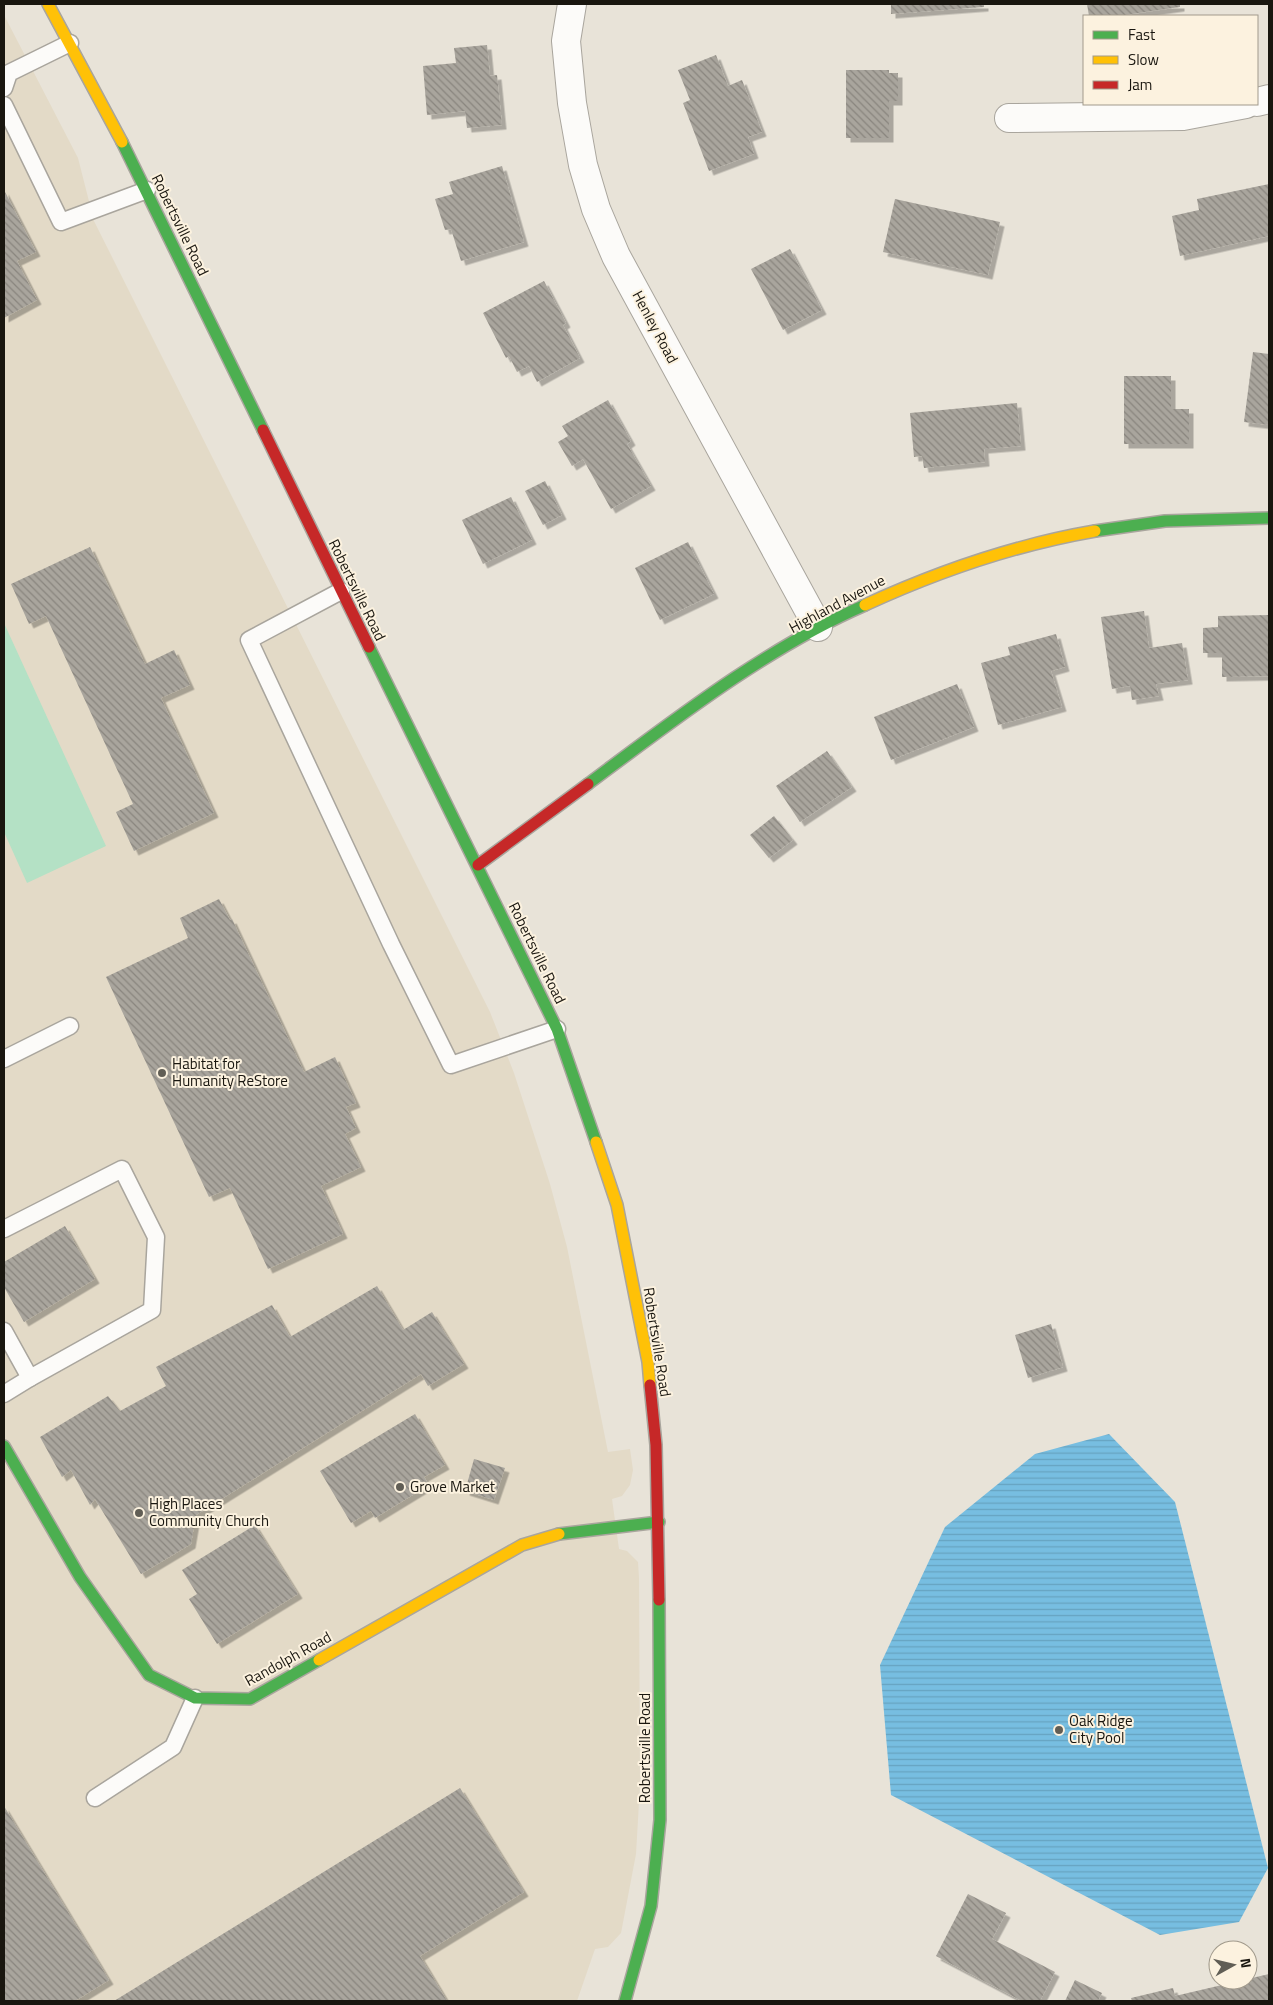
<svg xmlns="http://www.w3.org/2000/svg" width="1273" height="2005" font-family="'Titillium Web',sans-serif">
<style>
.built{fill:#e3dac7}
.green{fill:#b4e1c5}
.water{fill:url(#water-rules)}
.building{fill:url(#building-back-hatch);filter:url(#shadow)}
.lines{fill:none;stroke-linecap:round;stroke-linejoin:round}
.lane-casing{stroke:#a9a59d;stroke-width:19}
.street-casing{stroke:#a9a59d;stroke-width:30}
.fast-casing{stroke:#a9a59d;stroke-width:14}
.slow-casing{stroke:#a9a59d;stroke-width:14}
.jam-casing{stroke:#a9a59d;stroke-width:14}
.lane{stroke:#fcfbf9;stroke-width:16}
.street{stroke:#fcfbf9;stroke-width:28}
.fast{stroke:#4caf50;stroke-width:11}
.slow{stroke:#ffc107;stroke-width:11}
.jam{stroke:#c62828;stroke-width:11}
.poi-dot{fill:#615e55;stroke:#fcf2df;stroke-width:2}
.labels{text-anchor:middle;stroke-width:4;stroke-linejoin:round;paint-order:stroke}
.street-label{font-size:15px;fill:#19160f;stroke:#fcf2df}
.poi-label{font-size:15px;fill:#19160f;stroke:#fcf2df;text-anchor:start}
</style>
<defs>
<pattern id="water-rules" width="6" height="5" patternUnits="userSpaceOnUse" patternTransform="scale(1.25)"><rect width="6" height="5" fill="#77bee1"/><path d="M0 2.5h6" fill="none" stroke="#66a3c0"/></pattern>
<pattern id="building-back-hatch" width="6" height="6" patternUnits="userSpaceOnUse" patternTransform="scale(1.25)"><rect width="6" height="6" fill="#a9a59d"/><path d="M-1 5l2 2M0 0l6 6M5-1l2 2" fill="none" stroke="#89857e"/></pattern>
<filter id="shadow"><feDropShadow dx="4.5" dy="4.5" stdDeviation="0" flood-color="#0004"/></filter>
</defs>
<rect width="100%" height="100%" fill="#e8e3d8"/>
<polygon class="built" points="4,15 78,158 94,221 490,1012 514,1073 550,1184 567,1247 608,1452 630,1449 633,1470 630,1485 622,1496 612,1499 619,1549 627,1551 638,1562 639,1578 640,1785 636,1854 621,1933 608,1947 595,1949 577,2001 4,2001"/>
<polygon class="green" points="4,623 106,846 27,883 4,832"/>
<polygon class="water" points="1109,1434 1175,1502 1268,1868 1239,1922 1160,1935 891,1795 880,1665 945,1527 1035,1454"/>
<g class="building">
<polygon points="891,4 984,4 984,7 891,14"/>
<polygon points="1087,4 1180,4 1180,7 1118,16 1089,16"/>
<polygon points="487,45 490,76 497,75 502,125 467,128 465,111 427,115 423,66 456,63 454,48"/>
<polygon points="716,55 728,86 742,80 762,132 748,137 754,154 709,171 683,103 690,100 678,70"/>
<polygon points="846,70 889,70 889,73 898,73 898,101 889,101 889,138 846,138"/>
<polygon points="502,166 524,242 461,261 451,229 445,230 435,199 453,194 449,182"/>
<polygon points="1269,184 1269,236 1180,256 1172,216 1199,210 1197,199"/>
<polygon points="4,190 36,252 17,261 37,300 4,318"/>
<polygon points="895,199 1000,222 988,275 883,252"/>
<polygon points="790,249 822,310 783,330 751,269"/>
<polygon points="544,281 566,323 563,325 580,358 537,382 529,366 517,372 509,356 506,358 483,313"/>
<polygon points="1253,352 1269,354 1269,425 1244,422"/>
<polygon points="1124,376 1171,376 1171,409 1189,409 1189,444 1124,444"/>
<polygon points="608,400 631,441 627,444 651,486 611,509 583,459 572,466 558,442 568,436 562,426"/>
<polygon points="1017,403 1021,446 984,449 985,462 924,468 922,456 914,457 910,413"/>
<polygon points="545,481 562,515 543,525 525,491"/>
<polygon points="511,497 532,540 483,564 462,520"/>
<polygon points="688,542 714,594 660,620 635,568"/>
<polygon points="90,547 145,664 174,650 190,685 161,698 214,813 134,851 116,812 133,804 46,616 29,624 11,584"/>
<polygon points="1144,611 1149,648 1182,643 1188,680 1156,684 1159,696 1132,700 1130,686 1112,689 1101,617"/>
<polygon points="1269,615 1269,676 1222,677 1222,653 1203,653 1203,628 1218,627 1218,616"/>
<polygon points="1056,634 1065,667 1051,671 1062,707 998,725 981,663 1010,655 1008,647"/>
<polygon points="957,684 974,727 891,760 874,717"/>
<polygon points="827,751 852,787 800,822 776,786"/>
<polygon points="774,816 793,840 769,858 750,835"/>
<polygon points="219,899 230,920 232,919 304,1072 335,1057 356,1103 346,1107 356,1128 345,1134 361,1167 321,1186 343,1234 268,1269 230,1188 209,1197 106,977 188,938 180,918"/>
<polygon points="65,1226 95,1279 24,1322 4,1287 4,1262"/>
<polygon points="377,1286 403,1330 432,1312 464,1364 428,1386 421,1374 196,1515 191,1544 141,1574 95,1499 90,1505 71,1470 62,1477 40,1437 108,1396 120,1411 166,1386 156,1367 272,1305 290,1337"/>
<polygon points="1051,1324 1063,1367 1028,1378 1015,1335"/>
<polygon points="415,1414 445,1465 424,1477 429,1485 375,1518 371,1511 351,1523 320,1471"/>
<polygon points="474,1459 505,1468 494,1500 465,1491"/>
<polygon points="255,1525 298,1594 217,1644 189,1599 197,1594 182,1570"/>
<polygon points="460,1788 524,1892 420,1956 447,2001 114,2001"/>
<polygon points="4,1806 109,1980 75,2001 4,2001"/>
<polygon points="968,1894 1006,1913 992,1939 1055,1972 1040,2001 1022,2001 936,1956"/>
<polygon points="1269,1974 1269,2001 1132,2001 1131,1998 1173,1988 1175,1996"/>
<polygon points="1075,1980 1102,1993 1098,2001 1065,2001"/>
</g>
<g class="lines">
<g class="lane-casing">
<g id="lane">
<polyline points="4,88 9,73 70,43"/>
<polyline points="4,105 61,222 147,190"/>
<polyline points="341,591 249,640 391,944 451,1065 557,1029"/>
<polyline points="4,1059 70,1026"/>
<polyline points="4,1229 122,1169 156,1237 152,1310 30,1378"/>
<polyline points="4,1331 30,1378 4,1394"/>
<polyline points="95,1798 173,1747 195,1698"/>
</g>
</g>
<g class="street-casing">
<g id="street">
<polyline points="572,4 566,41 572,103 583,165 596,209 616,256 818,627"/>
<polyline points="1257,102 1269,99"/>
<polyline points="1009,118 1183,116 1246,104"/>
</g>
</g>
<g class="fast-casing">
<g id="fast">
<polyline points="122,142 263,430"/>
<polyline points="1095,531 1165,521 1269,518"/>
<polyline points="369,647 557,1029 596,1142"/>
<path d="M 588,784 C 674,720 766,648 865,605"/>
<polyline points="4,1446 80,1577 149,1675 195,1698 250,1699 319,1660"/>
<polyline points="559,1534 659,1522"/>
<polyline points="625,2001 651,1906 660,1820 659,1600"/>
</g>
</g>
<g class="slow-casing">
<g id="slow">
<polyline points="48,4 122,142"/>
<path d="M 865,605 C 939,571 1014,545 1095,531"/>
<polyline points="596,1142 617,1205 648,1362 650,1385"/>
<polyline points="319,1660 522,1545 559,1534"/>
</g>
</g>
<g class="jam-casing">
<g id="jam">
<polyline points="263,430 369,647"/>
<polyline points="478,865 588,784"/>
<polyline points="650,1385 656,1445 659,1600"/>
</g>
</g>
<use href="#lane" class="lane"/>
<use href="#street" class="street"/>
<use href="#fast" class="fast"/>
<use href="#slow" class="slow"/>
<use href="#jam" class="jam"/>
</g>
<g class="poi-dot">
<circle cx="162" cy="1073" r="5"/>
<circle cx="400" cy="1487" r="5"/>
<circle cx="139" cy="1513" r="5"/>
<circle cx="1059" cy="1730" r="5"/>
</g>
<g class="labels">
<g class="street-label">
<text transform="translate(180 225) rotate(64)" y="5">Robertsville Road</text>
<text transform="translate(655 327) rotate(62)" y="5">Henley Road</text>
<text transform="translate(357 590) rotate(64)" y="5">Robertsville Road</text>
<text transform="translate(837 604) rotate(-28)" y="5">Highland Avenue</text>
<text transform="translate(537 953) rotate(64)" y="5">Robertsville Road</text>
<text transform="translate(657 1342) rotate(81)" y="5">Robertsville Road</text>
<text transform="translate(288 1659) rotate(-29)" y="5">Randolph Road</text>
<text transform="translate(645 1748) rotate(-90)" y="5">Robertsville Road</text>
</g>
<g class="poi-label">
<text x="172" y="1069">Habitat for<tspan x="172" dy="17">Humanity ReStore</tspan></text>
<text x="410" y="1492">Grove Market</text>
<text x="149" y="1509">High Places<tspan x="149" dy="17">Community Church</tspan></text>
<text x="1069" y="1726">Oak Ridge<tspan x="1069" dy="17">City Pool</tspan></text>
</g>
</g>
<rect width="1273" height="2005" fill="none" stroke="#19160f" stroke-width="10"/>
<rect x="1083" y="15" width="175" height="90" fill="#fcf2df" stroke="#a19a8c"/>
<rect x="1093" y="31" width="25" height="8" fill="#4caf50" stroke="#a19a8c"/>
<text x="1128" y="40" font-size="15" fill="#19160f">Fast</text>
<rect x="1093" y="56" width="25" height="8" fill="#ffc107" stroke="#a19a8c"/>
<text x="1128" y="65" font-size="15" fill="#19160f">Slow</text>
<rect x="1093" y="81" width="25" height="8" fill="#c62828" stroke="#a19a8c"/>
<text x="1128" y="90" font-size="15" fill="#19160f">Jam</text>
<g transform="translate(1233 1965) rotate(82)"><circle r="24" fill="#fcf2df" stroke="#a19a8c"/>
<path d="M0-4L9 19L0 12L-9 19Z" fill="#615e55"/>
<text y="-8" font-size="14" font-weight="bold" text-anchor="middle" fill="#19160f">N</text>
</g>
</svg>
